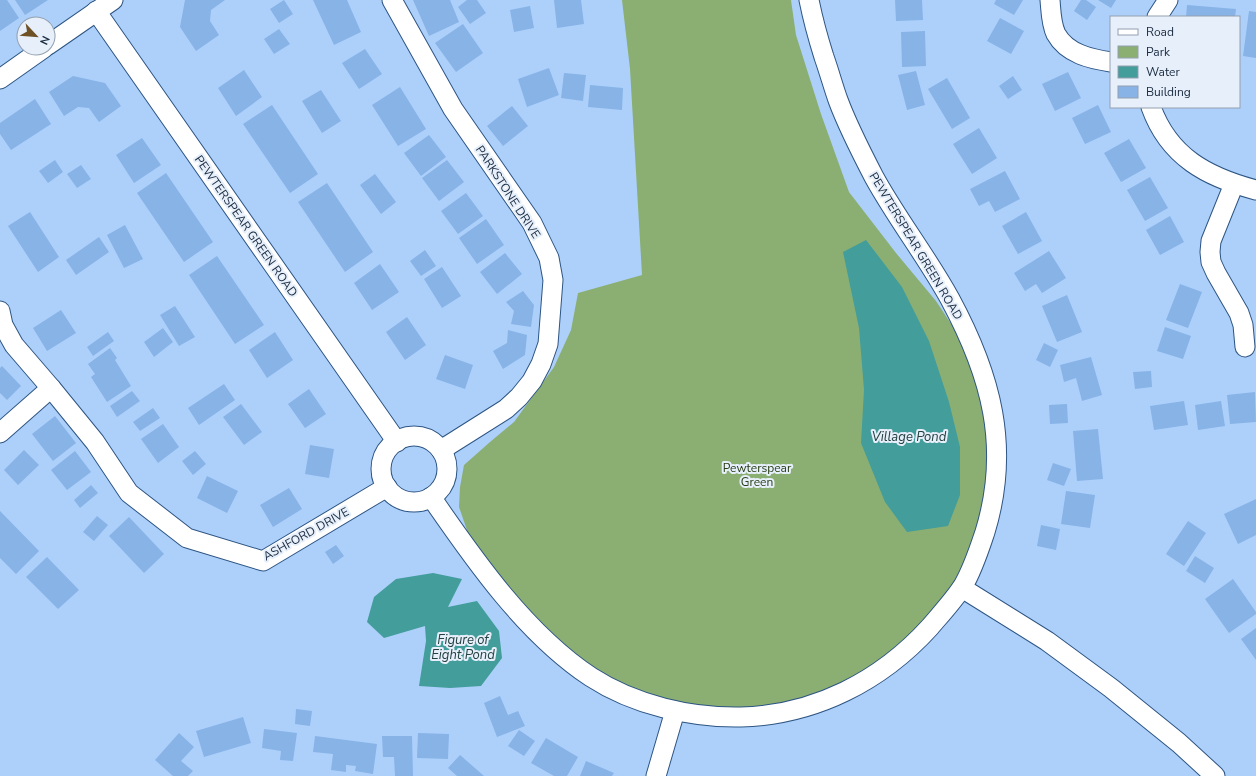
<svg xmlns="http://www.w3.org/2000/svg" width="1256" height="776" font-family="'Nunito Sans',sans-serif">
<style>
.green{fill:#8baf73}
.water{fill:#429d9b}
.building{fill:#87b3e7}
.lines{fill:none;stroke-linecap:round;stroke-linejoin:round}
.street-casing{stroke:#2d5583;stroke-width:21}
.street{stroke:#fff;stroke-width:19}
.labels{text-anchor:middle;stroke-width:4;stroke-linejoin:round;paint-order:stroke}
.street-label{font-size:12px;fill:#192a3f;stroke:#e6effa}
.park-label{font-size:12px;fill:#273d15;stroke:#e6effa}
.water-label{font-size:13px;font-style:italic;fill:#244140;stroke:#e6effa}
</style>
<rect width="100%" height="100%" fill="#add0fb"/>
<polygon class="green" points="622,0 791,0 796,35 821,114 849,192 896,253 936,301 977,363 992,433 985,525 962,589 840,697 688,722 663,718 593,678 478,562 459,507 460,487 464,465 490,442 514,422 554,367 571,330 578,293 642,275 630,69"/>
<g class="water">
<polygon points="866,240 902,287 929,341 949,402 960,447 960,495 948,526 907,532 885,502 861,443 864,390 859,328 843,252"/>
<polygon points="433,573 462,579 448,607 477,601 499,631 502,658 481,686 450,688 419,686 426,641 425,626 384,638 367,622 374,597 396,579"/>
</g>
<g class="building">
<polygon points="0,0 7,0 19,18 0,31"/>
<polygon points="15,0 48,0 25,15"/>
<polygon points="185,0 225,0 211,10 210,21 219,35 196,51 180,27"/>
<polygon points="284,0 293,14 279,23 270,9"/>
<polygon points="313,0 347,0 361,32 334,45"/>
<polygon points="413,0 450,0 459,22 429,36"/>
<polygon points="467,0 477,0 486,13 470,24 458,7"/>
<polygon points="554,0 581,0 584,24 557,28"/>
<polygon points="895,0 922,0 923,20 896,21"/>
<polygon points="996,0 1023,0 1014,15 994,4"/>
<polygon points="1081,0 1086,0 1096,7 1087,20 1074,11"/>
<polygon points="1098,0 1116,0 1111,8"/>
<polygon points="1187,5 1236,9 1235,17 1186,17"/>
<polygon points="530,6 534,28 514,32 510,10"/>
<polygon points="1249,11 1256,12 1256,58 1243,56"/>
<polygon points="1000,18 1024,31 1011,54 987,41"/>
<polygon points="463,24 483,53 456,72 435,43"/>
<polygon points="279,29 290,44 274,54 264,39"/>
<polygon points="925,31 926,66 902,67 901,32"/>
<polygon points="365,49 382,74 359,89 342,63"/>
<polygon points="549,68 559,95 527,107 518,79"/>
<polygon points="244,70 262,97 236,116 218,88"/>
<polygon points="916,71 925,105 907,110 898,75"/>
<polygon points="1068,72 1081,98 1055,111 1042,84"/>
<polygon points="564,73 586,75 583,101 561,98"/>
<polygon points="73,76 105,83 121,106 99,122 89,108 78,107 64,116 49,92"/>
<polygon points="1013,76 1022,90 1008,99 999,86"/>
<polygon points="947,78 970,118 952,129 928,89"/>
<polygon points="590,85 623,88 622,110 588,107"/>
<polygon points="400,87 426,129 398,146 372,105"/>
<polygon points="321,90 341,121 322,133 302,101"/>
<polygon points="35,99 51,124 11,150 0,134 0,123"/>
<polygon points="272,105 318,174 290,193 243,124"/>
<polygon points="1098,105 1111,132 1085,144 1072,118"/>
<polygon points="512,106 528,126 503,146 487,126"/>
<polygon points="979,128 997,158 972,174 953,144"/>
<polygon points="429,135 446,157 421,176 404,153"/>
<polygon points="142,138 161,165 134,183 116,155"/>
<polygon points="1129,139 1146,168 1121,182 1104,153"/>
<polygon points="55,160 63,172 48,183 39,171"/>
<polygon points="447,160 464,182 439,201 422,178"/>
<polygon points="81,165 91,179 77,188 67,174"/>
<polygon points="1005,171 1020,199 995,212 989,201 979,206 970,189"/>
<polygon points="166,173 213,242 184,262 137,193"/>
<polygon points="375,174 396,202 381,214 360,185"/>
<polygon points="1150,177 1168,208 1145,221 1127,190"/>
<polygon points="327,183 373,252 345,272 298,202"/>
<polygon points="466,193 483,216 458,234 441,211"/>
<polygon points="30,212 59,257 38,272 8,226"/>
<polygon points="1026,212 1042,241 1018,254 1002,226"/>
<polygon points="1170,216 1184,242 1160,255 1146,230"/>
<polygon points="486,219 504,245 477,264 459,238"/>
<polygon points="125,225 143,259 124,268 107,235"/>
<polygon points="99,237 109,252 76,275 66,260"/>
<polygon points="425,250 436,266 421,276 410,261"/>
<polygon points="1049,251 1066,278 1042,293 1036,284 1025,291 1014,273"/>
<polygon points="505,253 522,274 497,294 480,272"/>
<polygon points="217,256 264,325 235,344 189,275"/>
<polygon points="380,264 399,292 372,310 354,283"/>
<polygon points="442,267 461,296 442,308 424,279"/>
<polygon points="1180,284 1202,292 1188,328 1166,320"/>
<polygon points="523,291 534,305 531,327 511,324 514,311 506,302"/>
<polygon points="1067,295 1082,332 1057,342 1042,306"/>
<polygon points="175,306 195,337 179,346 160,315"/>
<polygon points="61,310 76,333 47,351 33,328"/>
<polygon points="407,317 426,345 405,360 386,332"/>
<polygon points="1165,327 1191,336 1183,359 1157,351"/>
<polygon points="163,328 173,342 154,357 144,342"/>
<polygon points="508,330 527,335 525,355 503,369 493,351 507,343"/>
<polygon points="108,332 114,341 93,356 87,347"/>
<polygon points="275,332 293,360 267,378 249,350"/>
<polygon points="1044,343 1058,350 1050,367 1036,360"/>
<polygon points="110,348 117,358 115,360 131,386 107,402 91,377 95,374 88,364"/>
<polygon points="445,355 473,365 465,389 436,379"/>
<polygon points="1091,357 1102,395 1082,401 1076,378 1064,382 1060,365"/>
<polygon points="2,366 21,386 7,400 0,393 0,368"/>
<polygon points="1151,371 1152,387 1135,389 1133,372"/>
<polygon points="224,384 235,400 199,425 188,408"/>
<polygon points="309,389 326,414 305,428 288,404"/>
<polygon points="132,391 140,401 117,417 110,406"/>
<polygon points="1255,392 1256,422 1230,424 1227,395"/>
<polygon points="1184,401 1188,425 1154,430 1150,406"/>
<polygon points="1221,401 1225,426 1198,430 1195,405"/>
<polygon points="241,404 262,432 244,445 223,417"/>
<polygon points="1067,404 1068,423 1050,424 1049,405"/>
<polygon points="153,408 160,418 140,431 133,422"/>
<polygon points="55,416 76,443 53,461 32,434"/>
<polygon points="163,424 179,447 158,463 141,439"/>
<polygon points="1098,429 1103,479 1077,481 1073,431"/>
<polygon points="310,445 334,449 329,478 305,474"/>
<polygon points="24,450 39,465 18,485 4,470"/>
<polygon points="75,451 91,472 67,490 51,470"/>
<polygon points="195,451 206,464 193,475 182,461"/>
<polygon points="1053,463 1071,469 1064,486 1047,480"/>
<polygon points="207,476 238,491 227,513 197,498"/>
<polygon points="91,485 98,493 80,508 74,500"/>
<polygon points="289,488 302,509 273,527 260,505"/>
<polygon points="1066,491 1095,495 1090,528 1061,524"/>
<polygon points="1256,499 1256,535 1238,544 1224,514"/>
<polygon points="0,511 39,551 16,574 0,558"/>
<polygon points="97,516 108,525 94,541 83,532"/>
<polygon points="129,517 164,554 144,573 109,536"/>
<polygon points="1188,521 1206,533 1184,566 1166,554"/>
<polygon points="1041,525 1060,529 1056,550 1037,546"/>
<polygon points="336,545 344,556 333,564 325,552"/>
<polygon points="1195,556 1214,568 1205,583 1186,571"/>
<polygon points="47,557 79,590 58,609 26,577"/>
<polygon points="1233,579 1256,612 1256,614 1229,633 1205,599"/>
<polygon points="1256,628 1256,660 1241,639"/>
<polygon points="500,696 508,715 518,711 525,726 497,737 484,703"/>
<polygon points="296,709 312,711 310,726 295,724"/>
<polygon points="243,717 251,743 204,757 196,731"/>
<polygon points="264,729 297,733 293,761 280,760 281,751 262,748"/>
<polygon points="519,730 535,741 524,756 508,746"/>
<polygon points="179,733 194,747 181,761 193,771 188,776 173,776 155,760"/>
<polygon points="418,733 449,734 448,759 417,758"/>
<polygon points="315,736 377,744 373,774 355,771 356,766 346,765 346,772 331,770 333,754 313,752"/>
<polygon points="382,736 412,736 413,776 395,776 394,757 383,757"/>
<polygon points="546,738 578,757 567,776 554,776 531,763"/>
<polygon points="460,755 484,776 457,776 448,768"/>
<polygon points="586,761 614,773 612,776 580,776"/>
</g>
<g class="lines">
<g class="street-casing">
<g id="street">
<polyline points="392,0 453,109 532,223 549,258 553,280 548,344 541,364 532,381 519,397 506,409 441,450"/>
<path d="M 1050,0 C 1051,11 1051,24 1056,34 C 1067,54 1091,59 1111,62"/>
<polyline points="96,11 397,442"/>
<polyline points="1157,17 1168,0"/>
<polyline points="48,45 113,0"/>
<polyline points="0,79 44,48"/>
<path d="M 1151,107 C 1169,157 1207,177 1256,190"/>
<polyline points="1234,184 1211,241 1210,252 1211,262 1216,273 1239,313 1243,325 1245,347"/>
<polyline points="0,311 3,325 14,345 51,388 95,442 129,493 187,538 263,561 387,487"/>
<polyline points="0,433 51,388"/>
<circle cx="414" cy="469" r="33"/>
<path d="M 431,497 C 475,561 526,634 591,677 C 634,705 691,718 741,717 C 815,715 881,681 930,627 C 941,614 954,600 963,586 C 973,569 979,550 985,532 C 1011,447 991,375 950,299 C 927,257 897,219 874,177 C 861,152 848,127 838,100 C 833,86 829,71 824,57 C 818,38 813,20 809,0"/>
<polyline points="962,588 1047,641 1111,688 1179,743 1215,776"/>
<polyline points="656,776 675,711"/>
</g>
</g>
<use href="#street" class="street"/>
</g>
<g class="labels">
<g class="street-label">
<text transform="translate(508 192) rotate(57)" y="4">PARKSTONE DRIVE</text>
<text transform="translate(246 226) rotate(55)" y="4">PEWTERSPEAR GREEN ROAD</text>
<text transform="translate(916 246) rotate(59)" y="4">PEWTERSPEAR GREEN ROAD</text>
<text transform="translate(306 534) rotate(-29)" y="4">ASHFORD DRIVE</text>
</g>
<g class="park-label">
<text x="757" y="472">Pewterspear<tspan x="757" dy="14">Green</tspan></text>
</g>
<g class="water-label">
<text x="909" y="441">Village Pond</text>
<text x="463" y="644">Figure of<tspan x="463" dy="15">Eight Pond</tspan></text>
</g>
</g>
<rect x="1110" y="16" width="130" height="92" fill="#e6effa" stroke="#94a0af"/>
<rect x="1118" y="29" width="20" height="6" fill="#ffffff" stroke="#94a0af"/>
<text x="1146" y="36" font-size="12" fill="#192a3f">Road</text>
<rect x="1118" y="46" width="20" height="12" fill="#8baf73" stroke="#94a0af"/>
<text x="1146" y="56" font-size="12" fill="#192a3f">Park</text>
<rect x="1118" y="66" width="20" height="12" fill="#429d9b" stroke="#94a0af"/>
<text x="1146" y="76" font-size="12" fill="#192a3f">Water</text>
<rect x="1118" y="86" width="20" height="12" fill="#87b3e7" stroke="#94a0af"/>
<text x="1146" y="96" font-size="12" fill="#192a3f">Building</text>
<g transform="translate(36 36) rotate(116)"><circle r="19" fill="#e6effa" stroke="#94a0af"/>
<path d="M0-3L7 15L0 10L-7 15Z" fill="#6f5126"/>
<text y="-6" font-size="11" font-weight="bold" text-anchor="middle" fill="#192a3f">N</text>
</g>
</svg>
